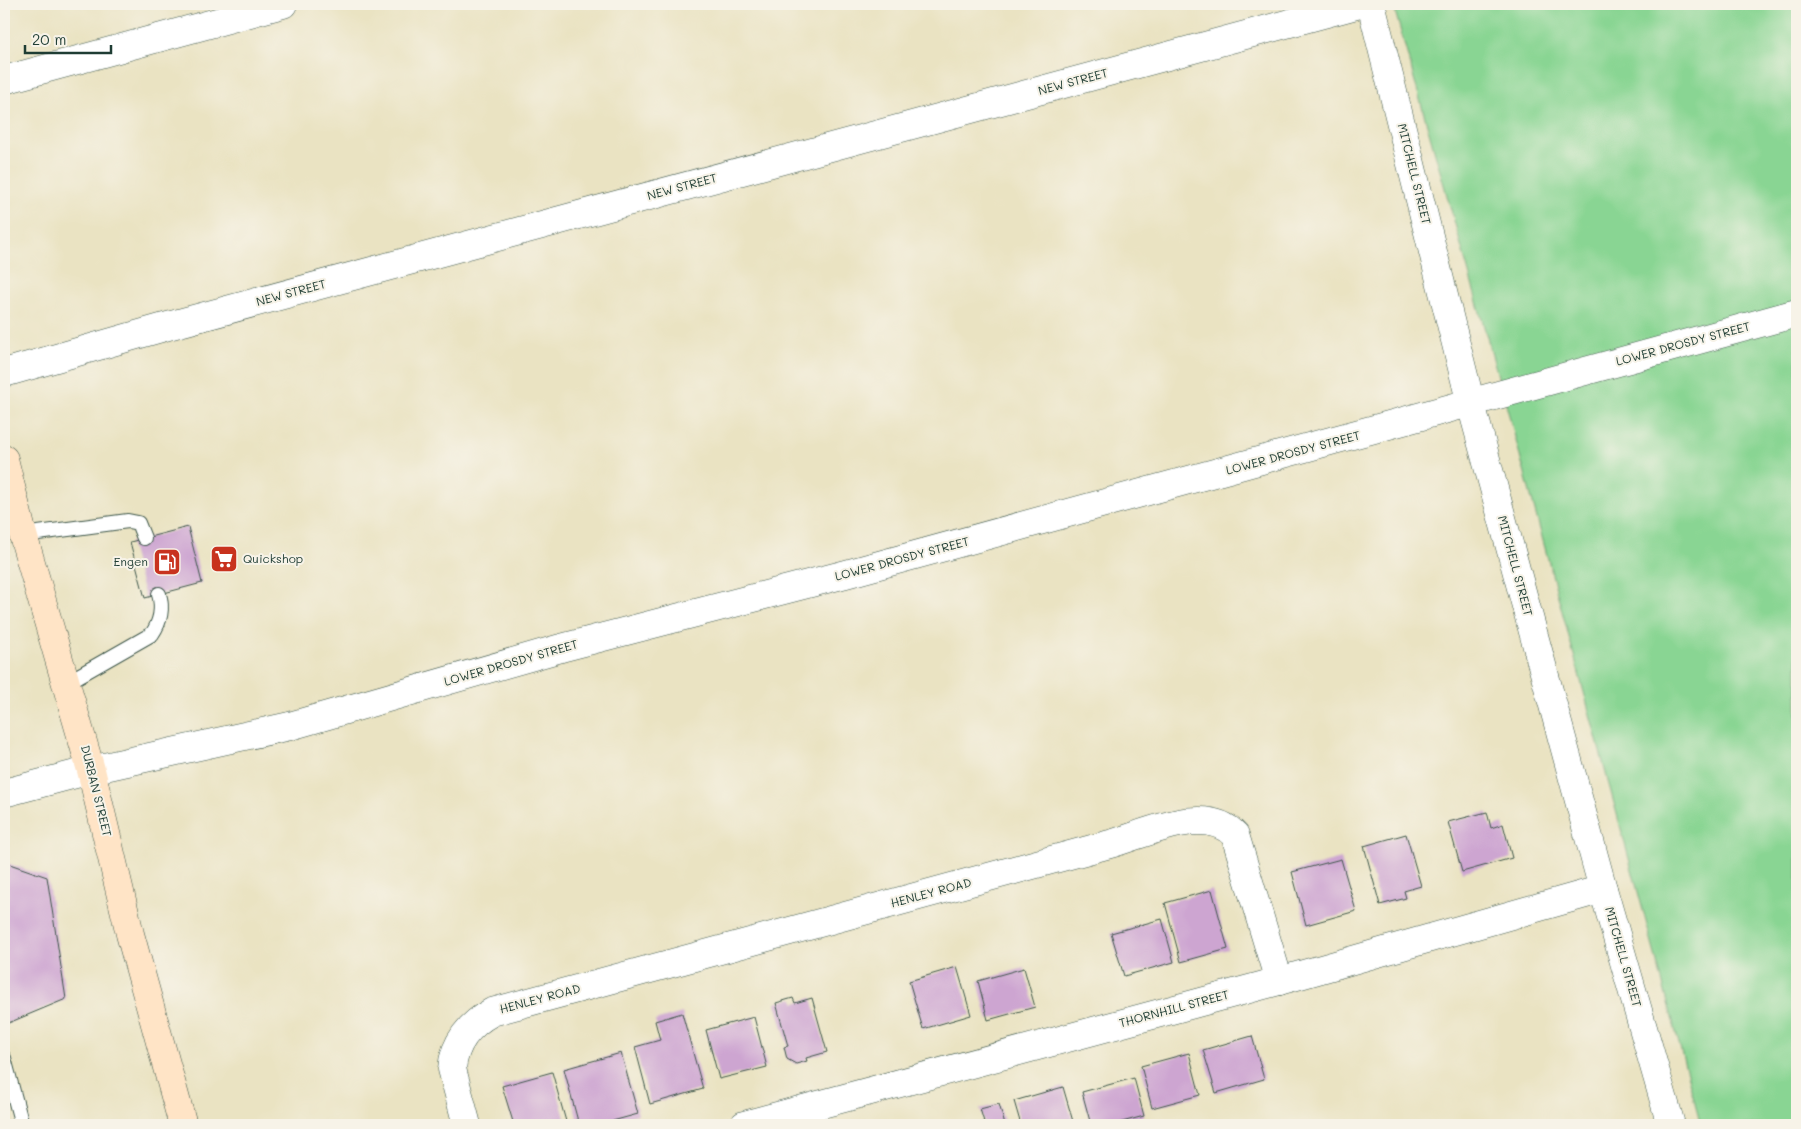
<svg xmlns="http://www.w3.org/2000/svg" width="1801" height="1129" font-family="Mali,sans-serif">
<style>
.green{fill:#89d593;stroke:#548964}
.building{fill:#cda5d1}
.lines{fill:none;stroke-linecap:round;stroke-linejoin:round}
.lane-casing{stroke:#3d5649;stroke-width:16}
.street-casing{stroke:#3d5649;stroke-width:29}
.secondary-casing{stroke:#3d5649;stroke-width:29}
.lane{stroke:#fff;stroke-width:14}
.street{stroke:#fff;stroke-width:28}
.secondary{stroke:#ffe4c6;stroke-width:28}
.labels{text-anchor:middle;stroke-width:4;stroke-linejoin:round;paint-order:stroke}
.street-label{font-size:12px;fill:#1f3d34;stroke:#f7f3e8}
.poi-label{font-size:12px;fill:#1f3d34;stroke:#f7f3e8;text-anchor:start}
</style>
<rect width="100%" height="100%" fill="#f7f3e8"/>
<filter id="ink" filterUnits="userSpaceOnUse"><feTurbulence type="fractalNoise" baseFrequency=".02" numOctaves="2"/><feDisplacementMap in="SourceGraphic" scale="10" xChannelSelector="R" yChannelSelector="G"/><feConvolveMatrix kernelMatrix="1 2 1 2 8 2 1 2 1" color-interpolation-filters="sRGB"/></filter>
<filter id="wash" filterUnits="userSpaceOnUse"><feTurbulence type="fractalNoise" baseFrequency=".0096" numOctaves="4" result="noise"/><feDisplacementMap in="SourceGraphic" scale="20" xChannelSelector="R" yChannelSelector="G"/><feGaussianBlur stdDeviation="1.12" result="paint"/><feColorMatrix in="noise" values="0 0 0 0 0 0 0 0 0 0 0 0 0 0 0 0 0 1.4 0 .05"/><feComposite in="paint" operator="in"/></filter>
<g filter="url(#wash)">
<rect width="100%" height="100%" fill="#eae3c2"/>
<polygon class="green" points="1393,4 1797,4 1797,1125 1701,1125 1512,426"/>
<g id="blocks">
<g class="building">
<polygon points="188,527 202,583 145,598 130,542"/>
<polygon points="1487,812 1491,828 1503,824 1512,858 1462,872 1448,822"/>
<polygon points="1406,834 1421,886 1404,891 1406,898 1380,905 1364,846"/>
<polygon points="1341,859 1356,911 1306,925 1292,872"/>
<polygon points="4,862 47,877 66,999 6,1024 4,1015"/>
<polygon points="1212,890 1228,949 1181,962 1165,903"/>
<polygon points="1162,919 1174,962 1124,976 1111,933"/>
<polygon points="957,967 971,1015 923,1029 909,981"/>
<polygon points="1024,968 1035,1007 988,1020 978,981"/>
<polygon points="793,998 795,1003 812,998 827,1052 806,1058 807,1061 796,1064 787,1059 784,1047 788,1046 776,1003"/>
<polygon points="682,1013 703,1089 650,1104 635,1047 660,1040 655,1021"/>
<polygon points="754,1017 767,1067 719,1079 706,1030"/>
<polygon points="1252,1036 1264,1079 1216,1093 1203,1050"/>
<polygon points="621,1053 638,1114 598,1125 579,1125 564,1069"/>
<polygon points="1189,1053 1200,1095 1152,1108 1141,1066"/>
<polygon points="552,1072 567,1125 514,1125 502,1086"/>
<polygon points="1134,1078 1144,1116 1111,1125 1091,1125 1082,1092"/>
<polygon points="1063,1087 1074,1125 1021,1125 1014,1101"/>
<polygon points="999,1104 1005,1125 985,1125 980,1109"/>
</g>
</g>
</g>
<g filter="url(#ink)">
<use href="#blocks" fill-opacity="0" stroke="#3d5649" stroke-width="1"/>
<g class="lines">
<g class="lane-casing">
<g id="lane">
<polyline points="23,535 128,521 138,523 144,538"/>
<path d="M 66,683 L 152,634 C 161,621 163,608 159,594"/>
<polyline points="4,1058 22,1125"/>
</g>
</g>
<g class="street-casing">
<g id="street">
<polyline points="1371,4 1471,404 1603,889 1671,1125"/>
<polyline points="4,80 283,4"/>
<polyline points="4,373 168,326 1360,4"/>
<polyline points="4,793 91,770 290,726 561,648 846,574 1797,313"/>
<path d="M 467,1125 L 452,1069 C 454,1043 470,1024 492,1012 L 1110,844 C 1146,834 1206,803 1235,835 L 1279,981"/>
<polyline points="744,1125 1279,981 1603,889"/>
</g>
</g>
<g class="secondary-casing">
<polyline id="secondary" points="4,459 23,535 91,770 130,934 183,1125"/>
</g>
<use href="#lane" class="lane"/>
<use href="#street" class="street"/>
<use href="#secondary" class="secondary"/>
</g>
</g>
<defs>
<g id="supermarket-square" transform="scale(1.4375)"><rect x="-9" y="-9" width="18" height="18" rx="4" fill="#c8321e" stroke="#f7f3e8"/><path d="M-6-5.5h2.5l.6 2H6L4.5 2H-2.5L-4.4-4H-6ZM-1.5 3.2a1.3 1.3 0 1 0 .1 0ZM3 3.2a1.3 1.3 0 1 0 .1 0Z" fill="#fff"/></g>
<g id="fuel-square" transform="scale(1.4375)"><rect x="-9" y="-9" width="18" height="18" rx="4" fill="#c8321e" stroke="#f7f3e8"/><path d="M-5.5-6h7V0h2V4h1.3V-2.5L3-4.5l.8-.8L6-3V5H2.5V1h-1V6h-7ZM-4.2-4.7v3.2H.2V-4.7Z" fill="#fff"/></g>
</defs>
<g fill-rule="evenodd">
<use href="#supermarket-square" x="224" y="559"/>
<use href="#fuel-square" x="167" y="562"/>
</g>
<g class="labels">
<g class="street-label">
<text transform="translate(1073 82) rotate(-15)" y="4">NEW STREET</text>
<text transform="translate(1414 174) rotate(76)" y="4">MITCHELL STREET</text>
<text transform="translate(682 187) rotate(-15)" y="4">NEW STREET</text>
<text transform="translate(291 293) rotate(-15)" y="4">NEW STREET</text>
<text transform="translate(1683 344) rotate(-15)" y="4">LOWER DROSDY STREET</text>
<text transform="translate(1293 453) rotate(-15)" y="4">LOWER DROSDY STREET</text>
<text transform="translate(902 559) rotate(-15)" y="4">LOWER DROSDY STREET</text>
<text transform="translate(1515 566) rotate(75)" y="4">MITCHELL STREET</text>
<text transform="translate(511 663) rotate(-16)" y="4">LOWER DROSDY STREET</text>
<text transform="translate(96 791) rotate(76)" y="4">DURBAN STREET</text>
<text transform="translate(931 893) rotate(-15)" y="4">HENLEY ROAD</text>
<text transform="translate(1623 957) rotate(74)" y="4">MITCHELL STREET</text>
<text transform="translate(540 999) rotate(-15)" y="4">HENLEY ROAD</text>
<text transform="translate(1174 1009) rotate(-15)" y="4">THORNHILL STREET</text>
</g>
<g class="poi-label">
<text x="243" y="563">Quickshop</text>
<text x="148" y="566" text-anchor="end">Engen</text>
</g>
</g>
<rect width="1801" height="1129" fill="none" stroke="#f7f3e8" stroke-width="20"/>
<path d="M25 45v8h86v-8" fill="none" stroke="#1f3d34" stroke-width="2.5"/>
<text x="32" y="45" font-size="15" fill="#1f3d34" stroke="#f7f3e8" stroke-width="4" paint-order="stroke">20 m</text>
</svg>
